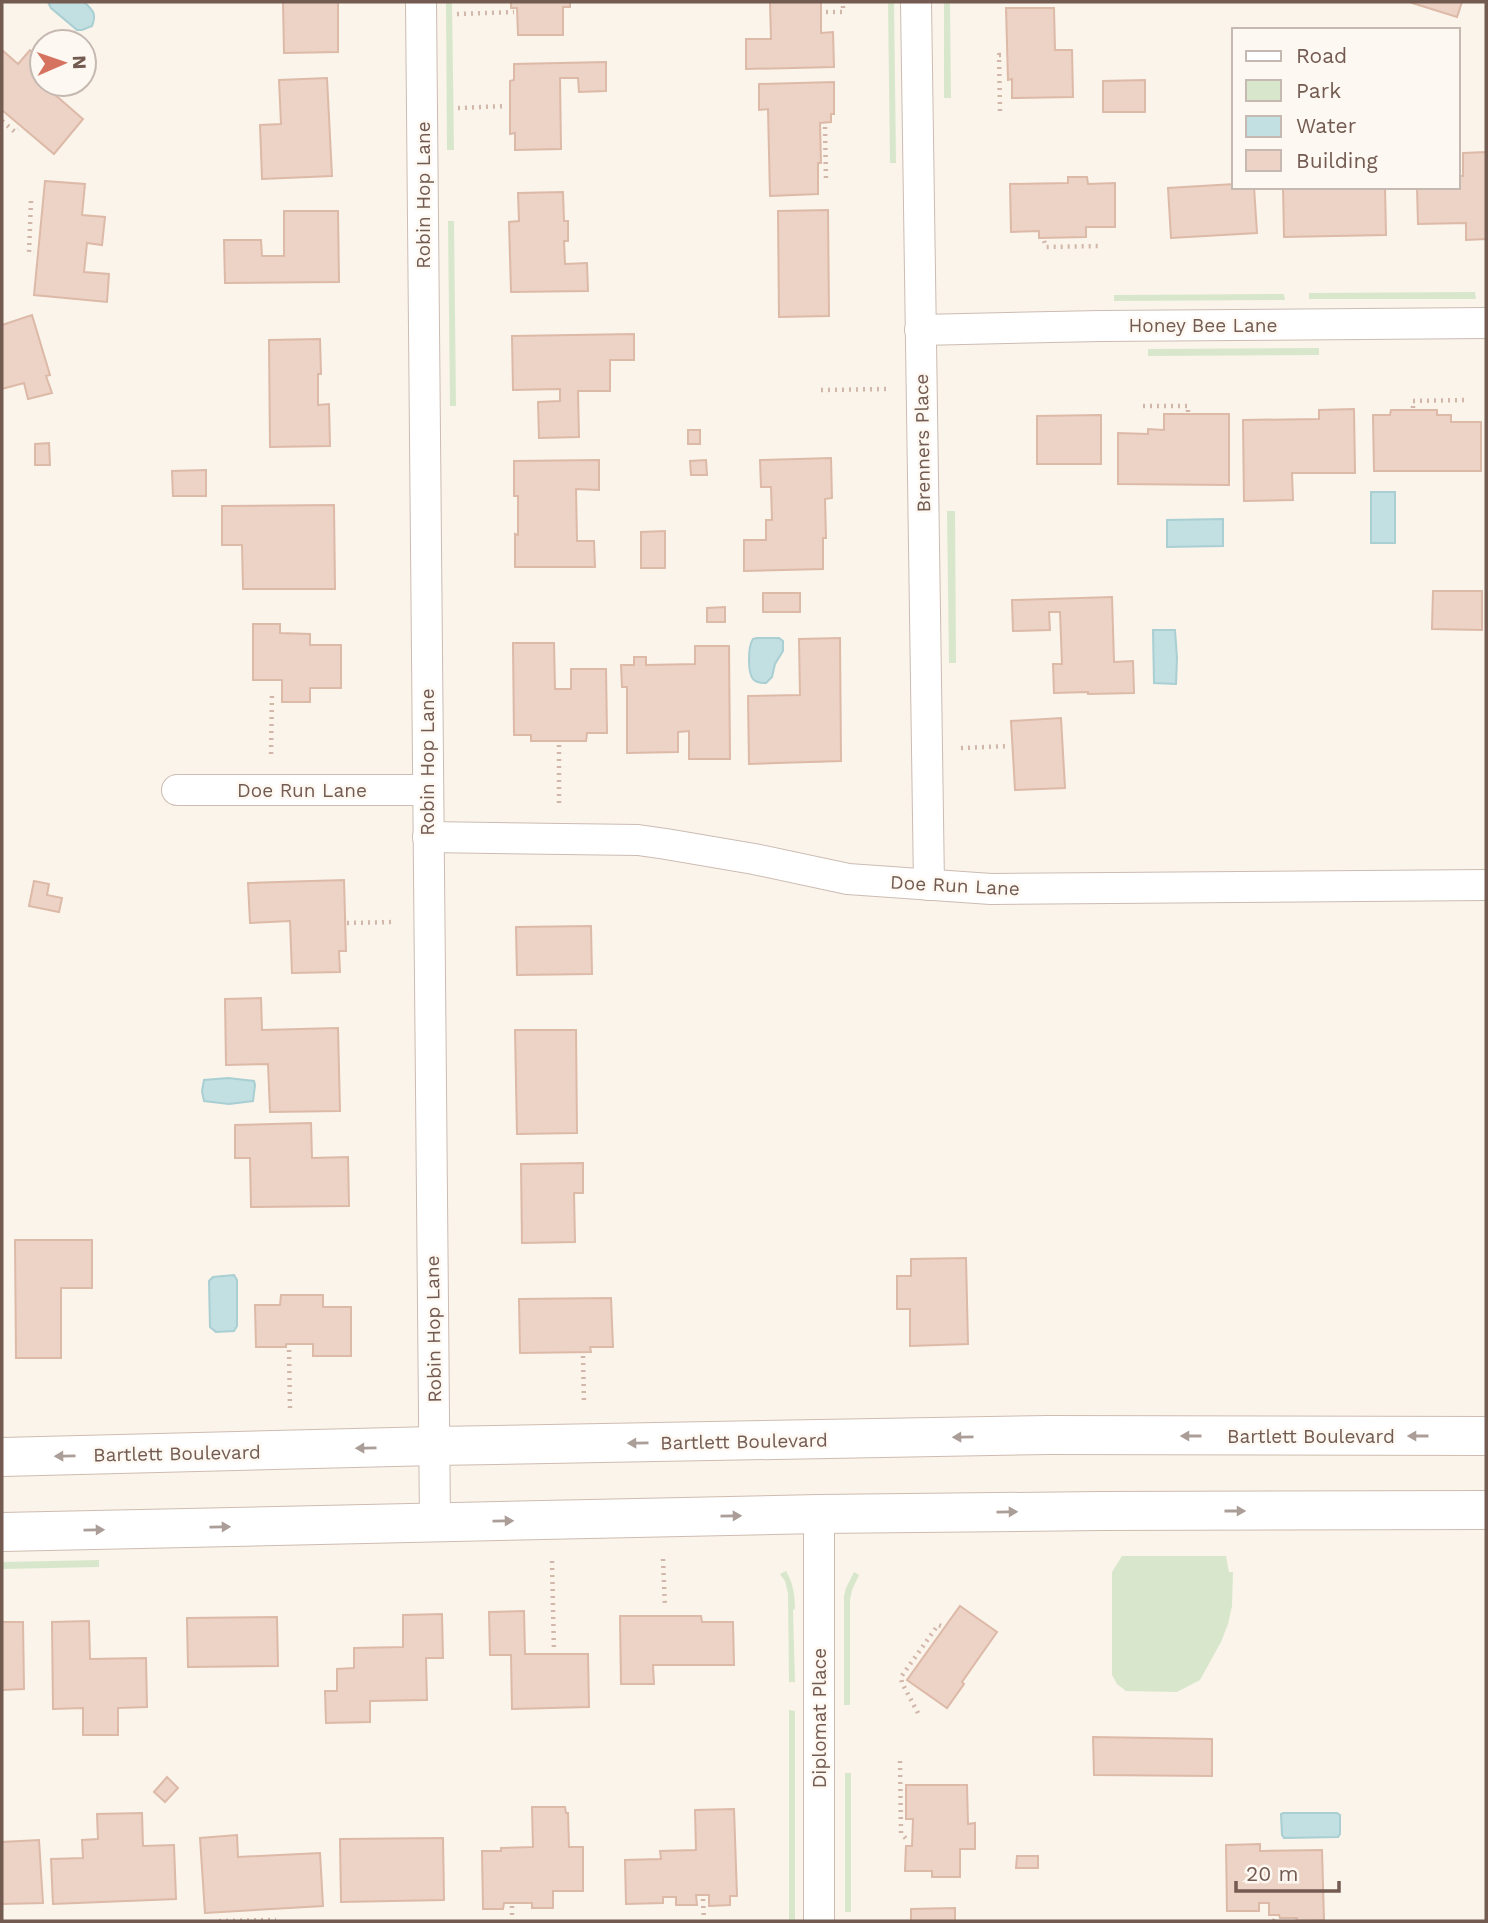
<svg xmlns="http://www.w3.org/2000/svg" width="1488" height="1923" font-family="'Work Sans',sans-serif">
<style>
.green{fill:#d8e7cb}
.water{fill:#c2dfe2;stroke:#a9cfd3;stroke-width:2}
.building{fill:#edd3c6;stroke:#ddb9a8;stroke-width:2}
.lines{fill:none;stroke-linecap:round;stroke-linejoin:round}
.minor-casing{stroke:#ccbcb2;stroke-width:32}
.secondary-casing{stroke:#cebcb0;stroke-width:40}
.path{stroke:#d2b6a9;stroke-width:4.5;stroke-dasharray:2 5;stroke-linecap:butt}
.minor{stroke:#fff;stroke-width:30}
.secondary{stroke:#fff;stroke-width:38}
.oneway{fill:#ab9d97}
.labels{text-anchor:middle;stroke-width:5;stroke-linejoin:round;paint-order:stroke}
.street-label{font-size:19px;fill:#735b51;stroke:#fdf8f2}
</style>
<rect width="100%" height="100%" fill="#faf4eb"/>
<g class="green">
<polygon points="446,2 452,2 454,150 447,150"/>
<polygon points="888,2 894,2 896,163 890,163"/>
<polygon points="944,2 950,2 951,98 944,98"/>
<polygon points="448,221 454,221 456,406 450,406"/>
<polygon points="1475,292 1476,299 1309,299 1309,293"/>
<polygon points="1284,294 1285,300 1114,301 1114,295"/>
<polygon points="1319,348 1319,355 1148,356 1148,349"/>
<polygon points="947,511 955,511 956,663 949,663"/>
<polygon points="1122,1556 1226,1556 1229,1572 1233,1572 1232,1606 1228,1624 1221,1642 1200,1680 1177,1692 1126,1691 1117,1684 1112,1675 1112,1572"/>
<polygon points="99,1560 99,1567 2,1569 2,1562"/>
<path d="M 786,1571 C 793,1583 795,1595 795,1609 L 793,1610 L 795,1682 L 789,1682 L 788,1593 L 785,1581 L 780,1574 Z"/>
<polygon points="854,1572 859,1575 852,1590 850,1600 850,1705 844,1705 844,1596 846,1588"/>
<polygon points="789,1710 795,1711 795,1921 789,1921"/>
<rect x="845" y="1773" width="6" height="139"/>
</g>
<g class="water">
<path d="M 48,2 L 84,2 C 93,10 97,14 92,26 L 82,30 L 77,30 L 51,8 Z"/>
<rect x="1371" y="492" width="24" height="51"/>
<polygon points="1223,519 1223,546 1167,547 1167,520"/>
<polygon points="1153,630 1175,630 1177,658 1176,684 1154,683"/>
<path d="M 757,638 L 779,638 L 783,641 L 783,651 L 775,664 L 772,677 L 766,683 C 761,683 757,683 754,680 C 747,674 748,646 753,639 Z"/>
<polygon points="228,1078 254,1081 255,1085 253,1101 229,1104 204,1101 202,1091 204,1080"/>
<polygon points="234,1275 237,1280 237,1326 234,1331 216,1332 210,1327 209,1281 213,1277"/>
<polygon points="1283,1813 1337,1813 1340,1815 1340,1834 1338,1837 1284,1838 1282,1835 1281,1814"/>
</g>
<g class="building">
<polygon points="283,2 338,2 338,52 284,53"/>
<polygon points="511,2 570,2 570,7 563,7 563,35 518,35 517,8 511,8"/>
<polygon points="770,2 821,2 821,33 833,32 834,67 746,69 746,39 771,39"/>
<polygon points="1409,2 1462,2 1457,17"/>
<polygon points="1006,8 1054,8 1055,50 1072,50 1073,97 1012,98 1012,79 1008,80"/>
<polygon points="2,50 18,64 30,50 42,59 42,84 60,84 53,93 83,119 54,154 2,110"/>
<polygon points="606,62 606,91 579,92 578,78 560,78 561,149 515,150 515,133 510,134 510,81 514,80 514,64"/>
<polygon points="327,78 332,176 262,179 260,125 281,124 279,80"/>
<polygon points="1145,80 1145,112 1103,112 1103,81"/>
<polygon points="834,82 834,114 831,114 831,122 820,123 821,163 818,163 818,194 770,196 768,109 759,110 759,84"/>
<polygon points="1486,152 1486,239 1466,240 1466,223 1418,224 1417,187 1458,187 1458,176 1463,176 1463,153"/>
<polygon points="1068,177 1087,177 1088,184 1115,183 1115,227 1086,227 1086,237 1039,238 1039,231 1011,232 1010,184 1068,183"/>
<polygon points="45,181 85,184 82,215 105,217 102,245 87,243 84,272 109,274 107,302 34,295"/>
<polygon points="1234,184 1234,187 1254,187 1257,233 1171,238 1168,188"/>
<polygon points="1283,187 1385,187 1386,235 1284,237"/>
<polygon points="563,192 564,221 568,221 568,241 564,241 565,264 587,263 588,291 511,292 509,222 519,221 518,193"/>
<polygon points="828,210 829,316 779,317 778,211"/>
<polygon points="284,211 338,211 339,282 225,283 224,240 261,240 262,256 284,256"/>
<polygon points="32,315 50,375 46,376 52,393 28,399 24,383 2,389 2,325"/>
<polygon points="634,334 634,360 610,360 610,391 578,391 579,437 539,438 538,402 560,401 560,389 513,390 512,336"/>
<polygon points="320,339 321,374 318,374 318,405 329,404 330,446 270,447 269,340"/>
<polygon points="1354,409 1355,473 1292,473 1293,500 1244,501 1243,420 1319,419 1319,410"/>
<polygon points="1391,410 1437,410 1437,415 1451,415 1451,422 1481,422 1481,471 1374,471 1373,415 1390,415"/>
<polygon points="1164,414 1229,414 1229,485 1118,484 1118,433 1148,434 1148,429 1164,430"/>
<polygon points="1101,415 1101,464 1037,464 1037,416"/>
<rect x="688" y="430" width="12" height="14"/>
<polygon points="49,443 50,465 35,465 35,444"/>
<polygon points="831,458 832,498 825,499 826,538 823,538 823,569 744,571 744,540 766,540 766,520 772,520 771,487 761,487 760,460"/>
<polygon points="599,460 599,490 576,489 577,541 594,541 595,567 515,567 515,534 518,535 518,496 514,496 514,461"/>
<polygon points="706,460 707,475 691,475 690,461"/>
<polygon points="206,470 206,496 173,496 172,471"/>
<polygon points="334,505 335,589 243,589 242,545 222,545 222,506"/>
<polygon points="665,531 665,568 641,568 641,532"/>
<polygon points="1433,591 1482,591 1482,630 1432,629"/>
<rect x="763" y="593" width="37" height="19"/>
<polygon points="1112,597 1114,662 1133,661 1134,693 1088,694 1088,692 1054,693 1053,664 1062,664 1060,612 1049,612 1050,630 1013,631 1012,600"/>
<polygon points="725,607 725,622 707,622 707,608"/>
<polygon points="253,624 280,624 280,633 310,634 310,645 341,645 341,688 310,688 310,702 282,702 282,680 253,680"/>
<polygon points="840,638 841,761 749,764 748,696 800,695 799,639"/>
<polygon points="513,643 554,643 555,689 571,689 571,669 606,669 607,733 587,733 586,741 531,741 531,735 514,735"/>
<polygon points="695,646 729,646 730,759 689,759 689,731 678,732 678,752 627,753 627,687 622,687 621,665 634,665 634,657 646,657 646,665 695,664"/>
<polygon points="1061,718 1065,788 1015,790 1011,721"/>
<polygon points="344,880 346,951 339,951 340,972 292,973 290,921 250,923 248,883"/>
<polygon points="34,881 49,884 47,895 62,898 59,912 29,906"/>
<polygon points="591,926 592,974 517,975 516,927"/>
<polygon points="261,998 262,1030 338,1028 340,1111 270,1112 268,1064 226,1065 225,999"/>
<polygon points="515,1030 576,1030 577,1133 517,1134"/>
<polygon points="311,1123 312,1158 348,1157 349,1206 251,1207 250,1158 235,1158 235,1125"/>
<polygon points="583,1163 583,1193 574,1193 575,1242 522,1243 521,1164"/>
<polygon points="15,1240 92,1240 92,1288 61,1288 61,1358 16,1358"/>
<polygon points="966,1258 968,1344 910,1346 910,1309 897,1309 897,1276 911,1276 911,1259"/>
<polygon points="281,1295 323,1295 323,1307 351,1307 351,1356 313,1356 313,1344 286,1344 286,1347 256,1347 255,1305 280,1305"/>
<polygon points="611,1298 613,1347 590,1347 591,1352 520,1353 519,1299"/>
<polygon points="960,1606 997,1632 962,1682 964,1684 947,1708 907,1680"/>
<polygon points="524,1611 525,1654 588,1654 589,1707 512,1709 511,1655 490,1655 489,1612"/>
<polygon points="442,1614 443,1658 426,1658 427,1700 370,1701 370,1722 326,1723 325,1691 337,1691 337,1669 354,1668 354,1648 403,1647 403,1615"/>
<polygon points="620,1616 701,1616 702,1622 733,1622 734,1665 653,1665 654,1684 621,1684"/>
<polygon points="277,1617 278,1666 188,1667 187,1618"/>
<polygon points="89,1621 90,1659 146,1658 147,1707 118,1708 118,1735 83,1735 83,1708 53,1709 52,1622"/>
<polygon points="2,1622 23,1622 24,1689 2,1690"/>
<polygon points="1093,1737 1212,1739 1212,1776 1094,1775"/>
<polygon points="167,1777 178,1788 165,1802 154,1792"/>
<polygon points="906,1785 967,1785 968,1824 975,1823 975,1849 960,1849 960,1877 932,1877 932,1871 905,1871 906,1846 912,1846 913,1819 906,1819"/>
<polygon points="532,1807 565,1807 566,1813 568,1813 569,1847 583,1847 583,1891 553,1891 553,1908 532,1908 532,1903 504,1903 503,1909 483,1909 482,1851 501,1851 501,1848 533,1847"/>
<polygon points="734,1809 737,1896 730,1896 730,1905 709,1906 709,1895 696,1895 697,1905 676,1905 676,1897 663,1897 663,1903 626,1904 625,1860 661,1859 660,1851 696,1850 695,1810"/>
<polygon points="142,1813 143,1846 174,1845 176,1899 53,1904 51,1859 83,1858 82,1840 98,1839 97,1814"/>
<polygon points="237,1835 238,1857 320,1853 323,1906 205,1913 200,1838"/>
<polygon points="443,1838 444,1900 341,1902 340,1839"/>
<polygon points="39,1840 43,1903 2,1904 2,1842"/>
<polygon points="1260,1844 1260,1851 1322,1850 1324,1920 1296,1921 1297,1918 1280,1918 1279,1915 1269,1915 1269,1903 1259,1903 1259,1911 1227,1911 1226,1845"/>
<polygon points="1017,1856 1038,1856 1038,1868 1016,1868"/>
<polygon points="955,1908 955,1921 911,1921 911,1909"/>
</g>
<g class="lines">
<g class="minor-casing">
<g id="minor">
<polyline points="421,2 435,1523"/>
<polyline points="916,2 929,885"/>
<polyline points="920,330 1100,326 1486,323"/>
<polyline points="177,790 427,790"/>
<polyline points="428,837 638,840 666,844 754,859 848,879 991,889 1486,885"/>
<polyline points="819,1514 819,1921"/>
</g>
</g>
<g class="secondary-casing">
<g id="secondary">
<polyline points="2,1457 434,1446 1048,1435 1486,1436"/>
<polyline points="2,1532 819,1514 1100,1511 1486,1510"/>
</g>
</g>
<g class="path">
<polyline points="826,12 843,12 843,2"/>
<polyline points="457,14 514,12"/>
<polyline points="458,108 507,106"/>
<polyline points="1000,111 999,55 1003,55"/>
<polyline points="2,121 15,132 18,129"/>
<polyline points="825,127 826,179"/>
<polyline points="31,201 29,252 34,253"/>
<polyline points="1044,241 1046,247 1101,246"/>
<polyline points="821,390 887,389"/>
<polyline points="1143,406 1188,406 1188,412"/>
<polyline points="1413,408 1413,401 1467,400"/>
<polyline points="961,748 1010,746"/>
<polyline points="271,754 272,694"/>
<polyline points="559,803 559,744"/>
<polyline points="347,923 395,922"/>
<polyline points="289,1350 290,1408"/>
<polyline points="583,1356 584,1403"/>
<polyline points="663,1559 665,1607"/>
<polyline points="552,1561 554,1652"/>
<polyline points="918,1713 902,1683 901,1677 938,1625 941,1626"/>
<polyline points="900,1761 901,1833 908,1841"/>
<polyline points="703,1899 704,1921"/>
<polyline points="512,1906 512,1921"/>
<polyline points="219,1921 276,1920"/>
<polyline points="1274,1921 1275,1919"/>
</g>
<use href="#minor" class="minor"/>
<use href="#secondary" class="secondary"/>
</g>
<defs><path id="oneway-solid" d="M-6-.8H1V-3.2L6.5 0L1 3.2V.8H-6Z" transform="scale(1.75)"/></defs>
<g class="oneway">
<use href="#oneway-solid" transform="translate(1191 1436) rotate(-180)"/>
<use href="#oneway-solid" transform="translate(1418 1436) rotate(-180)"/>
<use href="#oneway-solid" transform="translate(963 1437) rotate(179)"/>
<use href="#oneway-solid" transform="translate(638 1443) rotate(179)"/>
<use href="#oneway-solid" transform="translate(366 1448) rotate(179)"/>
<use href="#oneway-solid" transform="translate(65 1456) rotate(179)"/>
<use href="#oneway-solid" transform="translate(1235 1511)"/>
<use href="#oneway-solid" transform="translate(1007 1512) rotate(-1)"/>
<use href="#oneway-solid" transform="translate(731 1516) rotate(-1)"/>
<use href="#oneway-solid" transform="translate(503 1521) rotate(-1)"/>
<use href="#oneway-solid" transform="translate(220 1527) rotate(-1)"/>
<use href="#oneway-solid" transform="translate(94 1530) rotate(-1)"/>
</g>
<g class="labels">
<g class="street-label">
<text transform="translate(423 195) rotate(-90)" y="7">Robin Hop Lane</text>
<text x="1203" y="332">Honey Bee Lane</text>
<text transform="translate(922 443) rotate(-91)" y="7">Brenners Place</text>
<text transform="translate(427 762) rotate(-90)" y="7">Robin Hop Lane</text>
<text x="302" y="797">Doe Run Lane</text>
<text transform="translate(955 885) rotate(3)" y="7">Doe Run Lane</text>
<text transform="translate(433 1329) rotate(-91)" y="7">Robin Hop Lane</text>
<text x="1311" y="1443">Bartlett Boulevard</text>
<text transform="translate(744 1441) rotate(-1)" y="7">Bartlett Boulevard</text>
<text transform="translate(177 1453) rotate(-1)" y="7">Bartlett Boulevard</text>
<text transform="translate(819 1718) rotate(-90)" y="7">Diplomat Place</text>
</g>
</g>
<rect width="1488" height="1923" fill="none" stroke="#735b51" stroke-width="7"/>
<rect x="1232" y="28" width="228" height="161" fill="#fdf8f2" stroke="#c6b9b2" stroke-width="2"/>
<rect x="1246" y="51" width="35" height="10" fill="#ffffff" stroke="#c6b9b2" stroke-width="2"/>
<text x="1296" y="63" font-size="21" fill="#735b51">Road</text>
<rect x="1246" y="80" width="35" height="21" fill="#d8e7cb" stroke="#c6b9b2" stroke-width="2"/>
<text x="1296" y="98" font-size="21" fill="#735b51">Park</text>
<rect x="1246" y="116" width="35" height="21" fill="#c2dfe2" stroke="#c6b9b2" stroke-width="2"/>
<text x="1296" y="133" font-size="21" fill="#735b51">Water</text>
<rect x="1246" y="150" width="35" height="21" fill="#edd3c6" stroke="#c6b9b2" stroke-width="2"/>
<text x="1296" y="168" font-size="21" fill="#735b51">Building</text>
<g transform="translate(63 63) rotate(88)"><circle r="33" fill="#fdf8f2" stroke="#c6b9b2" stroke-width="2"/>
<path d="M0-5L12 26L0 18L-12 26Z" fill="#d57360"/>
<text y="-10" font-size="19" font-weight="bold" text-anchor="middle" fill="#735b51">N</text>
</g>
<path d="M1236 1881v10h103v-10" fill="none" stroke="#735b51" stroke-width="3.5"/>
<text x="1246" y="1881" font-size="21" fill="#735b51" stroke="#fdf8f2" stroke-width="5" paint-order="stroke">20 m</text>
</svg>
